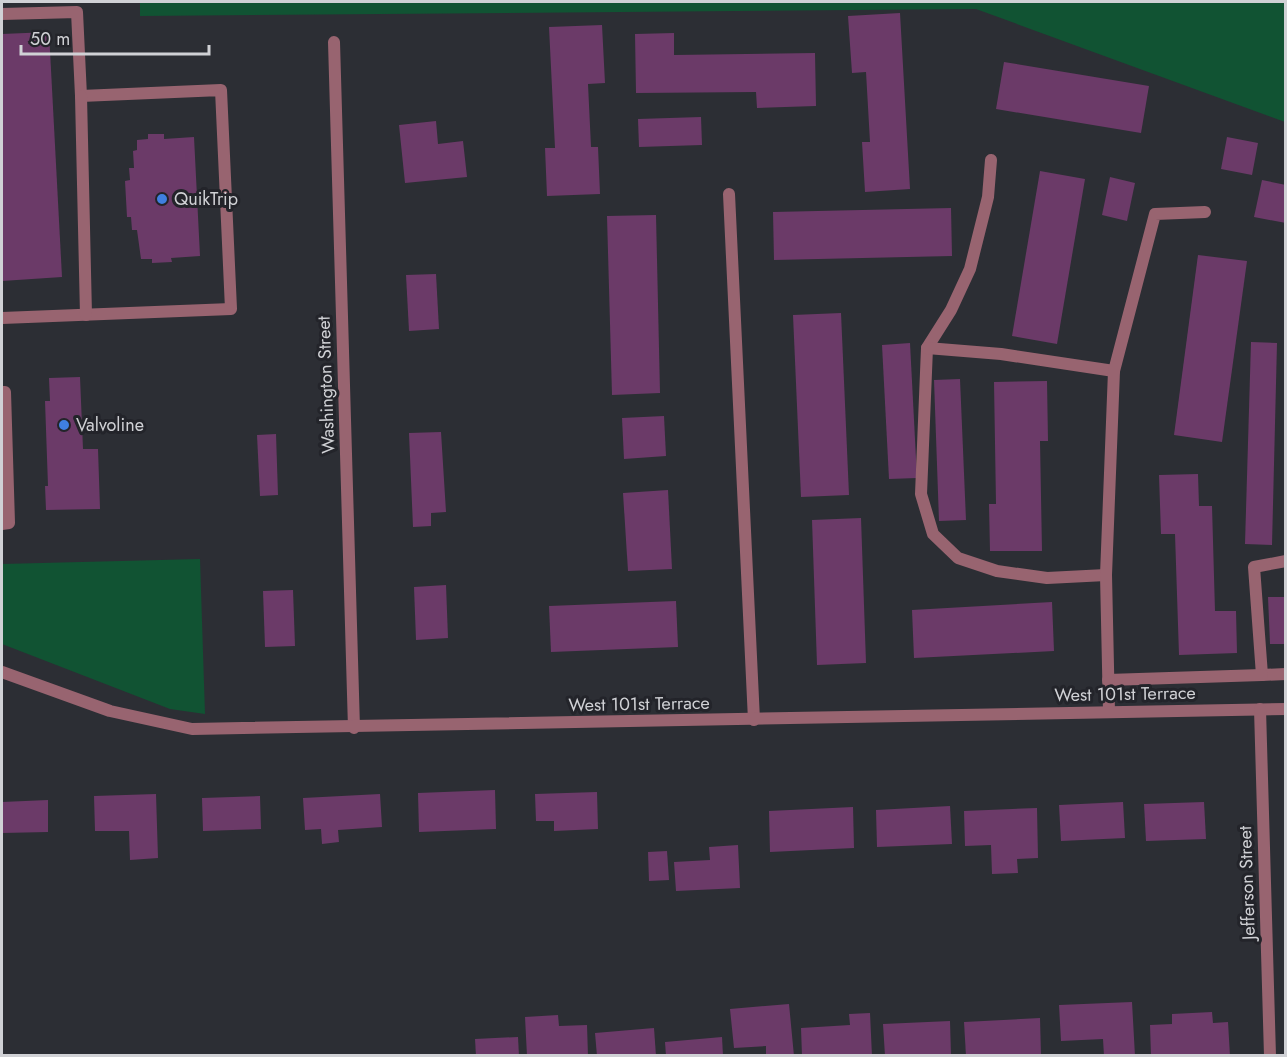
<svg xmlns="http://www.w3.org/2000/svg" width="1287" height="1057" font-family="Jost,sans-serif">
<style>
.green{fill:#115333}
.building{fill:#6b3a68}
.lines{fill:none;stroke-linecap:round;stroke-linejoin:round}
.lane{stroke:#986470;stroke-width:12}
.street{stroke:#986470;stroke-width:12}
.shop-dot{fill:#3f7fe0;stroke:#23242a;stroke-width:2}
.labels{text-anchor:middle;stroke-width:6;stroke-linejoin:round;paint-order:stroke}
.poi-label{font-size:18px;fill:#d0d1d5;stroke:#23242a;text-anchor:start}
.street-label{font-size:18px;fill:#d0d1d5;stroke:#23242a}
</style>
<rect width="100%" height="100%" fill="#2c2e34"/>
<g class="green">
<polygon points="140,2 1285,2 1285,122 976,9 140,16"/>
<polygon points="200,559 205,714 170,709 2,644 2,564"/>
</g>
<g class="building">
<polygon points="900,13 910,189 865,192 862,142 870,142 866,72 852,73 848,16"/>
<polygon points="602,25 605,83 588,84 591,147 598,147 600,194 547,196 545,148 555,148 549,27"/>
<polygon points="49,32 62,277 2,281 2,34"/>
<polygon points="674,33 674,55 815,53 816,106 757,108 756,92 636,93 635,34"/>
<polygon points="1004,62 1149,86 1141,133 996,109"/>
<polygon points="701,117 702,145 639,147 638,119"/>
<polygon points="436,121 438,144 463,141 467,177 405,183 399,125"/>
<polygon points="148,134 164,134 164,139 194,137 200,256 171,258 172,262 152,263 152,259 141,259 137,230 132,230 131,217 127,217 125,181 130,180 129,168 134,168 133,151 137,150 137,140 148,139"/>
<polygon points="1227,137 1258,143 1252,175 1221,169"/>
<polygon points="1040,171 1085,179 1057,344 1012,336"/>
<polygon points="1110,177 1135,183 1127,221 1102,215"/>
<polygon points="1262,180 1286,185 1286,223 1254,217"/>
<polygon points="951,208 952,256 774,260 773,212"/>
<polygon points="656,215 660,393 612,395 607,216"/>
<polygon points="1198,255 1247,261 1222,442 1174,435"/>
<polygon points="436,274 439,329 409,331 406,275"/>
<polygon points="841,313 849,495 801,497 793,315"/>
<polygon points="1251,342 1277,343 1272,545 1245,544"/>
<polygon points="910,343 917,478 889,479 882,345"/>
<polygon points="80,377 83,449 98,449 100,509 46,510 45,486 48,486 45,401 50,401 49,378"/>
<polygon points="960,379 966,520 939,521 934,380"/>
<polygon points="1047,381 1048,441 1040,441 1042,551 990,551 989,504 996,504 994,382"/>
<polygon points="664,416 666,456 624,459 622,418"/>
<polygon points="441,432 446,512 431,513 431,526 413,527 409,433"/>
<polygon points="276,434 278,495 260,496 257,435"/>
<polygon points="1198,474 1199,506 1212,506 1215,611 1236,611 1237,653 1179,655 1175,534 1161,534 1159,475"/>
<polygon points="668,490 672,569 628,571 623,493"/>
<polygon points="861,518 866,663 817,665 812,520"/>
<polygon points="446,585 448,638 416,640 414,587"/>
<polygon points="293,590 295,646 265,647 263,591"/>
<polygon points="1268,597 1286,597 1286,644 1270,644"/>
<polygon points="676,601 678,647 551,652 549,606"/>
<polygon points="1052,602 1054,651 914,658 912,610"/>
<polygon points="495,790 496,829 419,832 418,793"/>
<polygon points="597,792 598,829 554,831 554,821 536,821 535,794"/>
<polygon points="156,794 158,858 130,860 129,831 95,831 94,796"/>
<polygon points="380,794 382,827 338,830 339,842 322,844 321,829 305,830 303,798"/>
<polygon points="260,796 261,829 203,831 202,798"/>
<polygon points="48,800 48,832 2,833 2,802"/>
<polygon points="1123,802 1125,838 1061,841 1059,805"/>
<polygon points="1204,802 1206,839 1146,841 1144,804"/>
<polygon points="950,806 952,844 877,847 876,810"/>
<polygon points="853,807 854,848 770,852 769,811"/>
<polygon points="1037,808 1038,858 1017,859 1018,873 992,874 991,845 965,846 964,811"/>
<polygon points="738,845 740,888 676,891 674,862 710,860 709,847"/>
<polygon points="667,851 669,880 649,881 648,852"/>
<polygon points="1132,1002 1135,1056 1104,1056 1103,1039 1061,1041 1059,1005"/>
<polygon points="789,1004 794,1056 766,1056 766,1046 734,1048 730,1009"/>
<polygon points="1212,1012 1213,1023 1228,1022 1230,1056 1151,1056 1150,1025 1172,1024 1172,1014"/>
<polygon points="870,1013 872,1056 802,1056 801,1028 850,1025 849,1014"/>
<polygon points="558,1015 559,1026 587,1025 588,1056 527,1056 525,1017"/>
<polygon points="1040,1018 1041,1056 966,1056 964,1022"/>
<polygon points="950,1021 951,1056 885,1056 883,1024"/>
<polygon points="654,1028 656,1056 597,1056 595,1033"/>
<polygon points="518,1037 519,1056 476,1056 475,1039"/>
<polygon points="722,1037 723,1056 666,1056 665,1042"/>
</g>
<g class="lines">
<g class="lane">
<polyline points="2,14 77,12 81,96 221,90 231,309 2,318"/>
<polyline points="81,96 86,315"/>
<polyline points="991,160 988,197 970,269 951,310 927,348 921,494 933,534 958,558 997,571 1047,578 1106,575"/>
<polyline points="729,194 754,720"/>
<polyline points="927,348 1001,354 1114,371"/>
<polyline points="2,392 5,392 9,523 2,524"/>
<polyline points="1286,561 1254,567 1262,675 1286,674"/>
<polyline points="1108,680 1262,675"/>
<polyline points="1109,712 1106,575 1114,371 1155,214 1205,212"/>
</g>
<g class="street">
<polyline points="334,42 354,728"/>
<polyline points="2,672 110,711 192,729 1286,709"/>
<polyline points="1260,709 1270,1056"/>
</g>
</g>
<g class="shop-dot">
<circle cx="162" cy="199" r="6"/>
<circle cx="64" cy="425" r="6"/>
</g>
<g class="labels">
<g class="poi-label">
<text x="174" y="205">QuikTrip</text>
<text x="76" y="431">Valvoline</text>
</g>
<g class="street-label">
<text transform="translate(326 385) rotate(-92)" y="6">Washington Street</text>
<text transform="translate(1125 694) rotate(-1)" y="6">West 101st Terrace</text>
<text transform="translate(639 704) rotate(-1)" y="6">West 101st Terrace</text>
<text transform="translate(1247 883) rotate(-92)" y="6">Jefferson Street</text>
</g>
</g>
<rect width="1287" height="1057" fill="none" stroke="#d0d1d5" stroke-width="6"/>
<path d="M21 45v9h188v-9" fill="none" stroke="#d0d1d5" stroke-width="3"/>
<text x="30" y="45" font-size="18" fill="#d0d1d5" stroke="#23242a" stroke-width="4.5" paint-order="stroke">50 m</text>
</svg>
